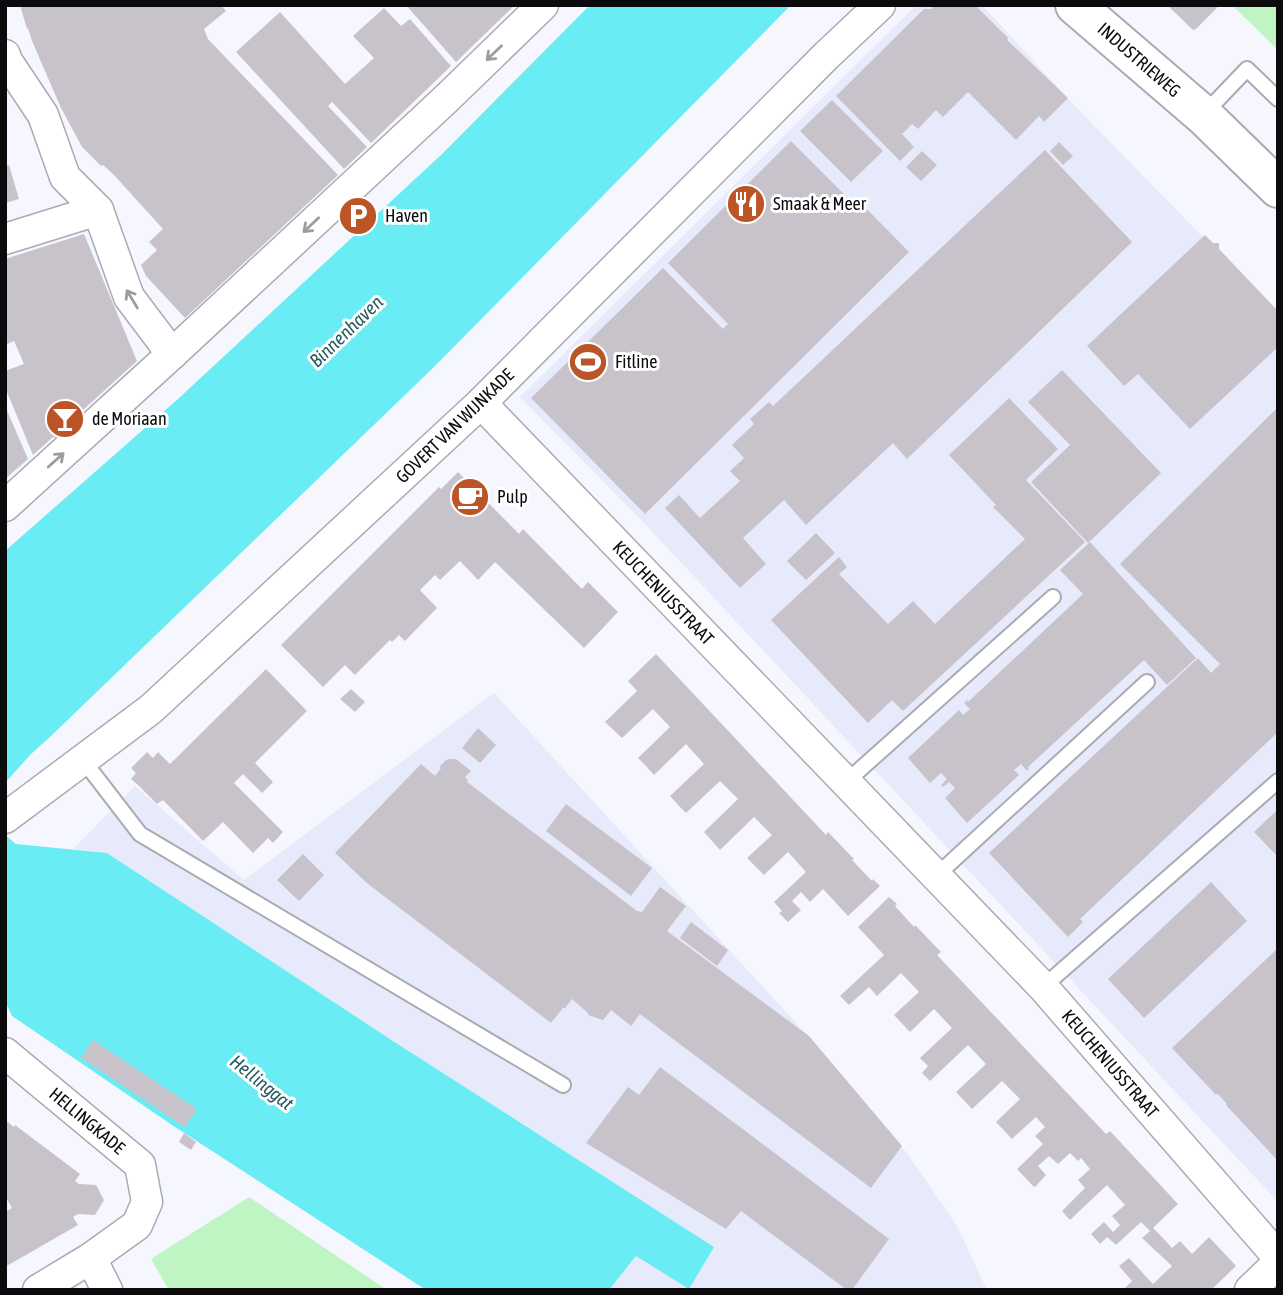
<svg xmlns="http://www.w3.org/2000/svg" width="1283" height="1295" font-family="'Asap Condensed',sans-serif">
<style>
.built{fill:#e7eafa}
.green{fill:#bef5c3}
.water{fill:#69ecf4}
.building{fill:#c8c3cb}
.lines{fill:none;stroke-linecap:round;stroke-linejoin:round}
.service-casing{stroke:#a9abb3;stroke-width:18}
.minor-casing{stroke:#a9abb3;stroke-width:33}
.secondary-casing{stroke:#a9abb3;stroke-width:42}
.service{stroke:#fff;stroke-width:14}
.minor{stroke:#fff;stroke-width:30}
.secondary{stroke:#fff;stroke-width:38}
.oneway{stroke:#9d9d9f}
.labels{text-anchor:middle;stroke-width:6;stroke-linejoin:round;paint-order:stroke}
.street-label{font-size:18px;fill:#0b0b0e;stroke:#fff}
.poi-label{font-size:18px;fill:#0b0b0e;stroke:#fff;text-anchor:start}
.water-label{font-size:19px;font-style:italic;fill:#255c60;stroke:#fff}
</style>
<rect width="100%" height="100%" fill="#f6f7fe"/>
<g class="built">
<polygon points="916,5 982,5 1076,107 1278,314 1278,1202 645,524 520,397"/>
<polygon points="494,693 808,1036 907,1153 957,1226 987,1290 609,1290 636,1256 714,1247 393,1041 107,853 73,849 135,786 244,880"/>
</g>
<g class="green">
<polygon points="1232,5 1278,5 1278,50"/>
<polygon points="249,1197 387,1290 169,1290 151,1259"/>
</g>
<g class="water">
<polygon points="590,5 791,5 434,367 50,737 31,754 5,783 5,551 178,399 442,154"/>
<polygon points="5,835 16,844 107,853 393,1041 714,1247 689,1289 636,1256 609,1290 426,1290 175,1127 12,1016 5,1001"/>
</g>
<g class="building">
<polygon points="20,5 221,5 226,11 204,29 208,39 338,175 185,318 146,276 141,265 157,250 149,242 163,229 114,175 103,165 101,166 82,147 61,108 32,41 28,28 27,29"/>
<polygon points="406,5 515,5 456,62"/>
<polygon points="935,5 975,5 1008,38 1007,40 1068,98 1044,122 1039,116 1016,140 968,92 943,117 936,110 918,129 912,124 902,134 914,147 900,161 836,96 924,9 931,9"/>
<polygon points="1167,5 1216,5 1217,8 1196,29 1193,30"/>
<polygon points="384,8 401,26 410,19 451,66 371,143 332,102 328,106 367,147 344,169 236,52 280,12 345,84 374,58 353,36"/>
<polygon points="832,100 883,151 851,182 800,131"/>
<polygon points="791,141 852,202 856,198 909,252 645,514 531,398 663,268 723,329 728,324 668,263"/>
<polygon points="1059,142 1073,156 1063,165 1050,151"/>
<polygon points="1045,150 1132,242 907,459 893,443 806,525 784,500 743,538 766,564 740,588 665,508 679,495 700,518 740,481 730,471 744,458 732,445 754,424 750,419 769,402 773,406"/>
<polygon points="922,151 937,165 921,181 906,167"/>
<polygon points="9,165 19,199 5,203 5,166"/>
<polygon points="84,234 137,361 74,418 77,427 62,441 53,437 33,455 5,387 5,371 24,364 14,341 5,345 5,259"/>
<polygon points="1205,235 1213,243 1219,243 1219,249 1278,311 1278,347 1190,429 1138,374 1124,386 1087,346"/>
<polygon points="1062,370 1161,473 1088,543 1031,482 1070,445 1028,402"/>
<polygon points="1009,398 1058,449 1026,480 1085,542 903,711 892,700 868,723 771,620 839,557 847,567 839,574 888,624 913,601 935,624 1025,539 993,507 996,505 949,455"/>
<polygon points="5,406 28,459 5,479"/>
<polygon points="1278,407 1278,732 1080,919 1083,922 1068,937 989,853 1198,658 1211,673 1220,664 1120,564"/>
<polygon points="458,472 519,534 523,529 582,589 588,582 618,612 584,648 495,562 478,580 460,561 440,580 435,575 420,590 437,608 405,641 399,635 392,642 390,640 355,675 345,665 323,687 281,645 439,487 441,489"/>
<polygon points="816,533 835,553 806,580 787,561"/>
<polygon points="1090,542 1196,658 1167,685 1144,660 1028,767 1029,768 1027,771 1021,764 1014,770 1019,775 967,823 945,798 955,788 949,782 943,787 941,785 947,779 941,773 930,783 908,758 959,710 963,715 970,709 964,703 967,700 968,702 1083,594 1060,570"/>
<polygon points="656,654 826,835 828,832 854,859 852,860 872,881 873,879 880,886 848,916 823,889 810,902 801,892 792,901 801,910 788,922 779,913 782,911 774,902 806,872 788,852 764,875 747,858 772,835 754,817 720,850 704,832 738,799 720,781 686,813 678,805 670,796 704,764 686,744 654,775 646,766 638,758 670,727 653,709 622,738 605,722 637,691 628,681"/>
<polygon points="266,669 307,711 255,763 273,782 262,793 243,774 234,783 283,832 273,843 268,838 253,853 223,822 203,841 163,800 157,804 138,785 131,779 136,773 131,768 147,752 153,758 158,752 170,764"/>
<polygon points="351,689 365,702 355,712 340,699"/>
<polygon points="478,728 496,745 480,763 462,748"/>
<polygon points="449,759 456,759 471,771 465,777 468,780 467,782 637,911 642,912 660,887 686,906 667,931 809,1036 902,1146 871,1188 640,1014 631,1026 611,1010 603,1020 588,1015 589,1014 572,999 565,1008 563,1008 551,1023 368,884 335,853 421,764 435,776 441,768 439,767 445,761"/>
<polygon points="566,804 652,868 631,896 546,831"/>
<polygon points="1278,809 1278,857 1254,832"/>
<polygon points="303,854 324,875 299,901 277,880"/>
<polygon points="1211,882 1247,921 1144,1018 1108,979"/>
<polygon points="889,897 897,904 895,906 914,927 915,925 941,952 937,955 972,992 1106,1134 1110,1131 1178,1204 1153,1228 1162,1237 1172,1248 1180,1241 1192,1254 1209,1237 1236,1266 1211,1290 1207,1288 1205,1290 1123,1290 1132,1281 1119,1266 1129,1258 1153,1284 1172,1266 1142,1238 1150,1231 1141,1222 1116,1245 1107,1237 1100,1244 1091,1234 1104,1222 1113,1232 1120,1225 1112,1216 1125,1205 1107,1185 1070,1220 1069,1219 1062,1211 1085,1188 1078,1180 1090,1169 1081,1158 1078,1161 1070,1153 1058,1164 1049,1156 1038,1166 1046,1175 1035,1187 1033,1186 1017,1169 1043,1144 1035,1136 1045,1127 1036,1117 1012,1139 996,1122 1020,1099 1002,1081 972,1109 956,1092 986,1064 968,1045 930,1081 922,1073 928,1066 920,1058 952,1028 934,1009 910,1032 894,1015 919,992 901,973 877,996 869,987 849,1005 840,996 884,955 858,927"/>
<polygon points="691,922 728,950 717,966 680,938"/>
<polygon points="1278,948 1278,1161 1226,1105 1227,1104 1218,1094 1216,1095 1172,1048"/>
<polygon points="93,1040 197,1109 185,1127 81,1058"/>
<polygon points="660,1067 889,1239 852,1290 847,1290 741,1211 726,1229 586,1143 628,1087 639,1095"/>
<polygon points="5,1120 14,1127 15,1125 80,1174 75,1181 79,1184 96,1185 104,1200 95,1215 78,1214 73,1217 78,1225 5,1267 5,1212 12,1208 5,1196 7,1191 5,1190"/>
<polygon points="184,1133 196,1142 191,1150 179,1142"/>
</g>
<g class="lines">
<g class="service-casing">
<g id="service">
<polyline points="1204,114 1247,69 1278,99"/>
<polyline points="83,760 140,834 563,1085"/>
<polyline points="846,782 1053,597"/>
<polyline points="936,876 1147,682"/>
<polyline points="1043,987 1278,781"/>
</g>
</g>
<g class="minor-casing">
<g id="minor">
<polyline points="5,55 7,61 43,115 65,177 98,210 129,297 172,354"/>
<polyline points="5,239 98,210"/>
<polyline points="481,403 1043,987 1278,1257"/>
<polyline points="5,506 172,354 445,100 543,5"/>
<polyline points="5,818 151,709 481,403 826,56 880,5"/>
<polyline points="5,1053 140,1165 147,1202 137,1225 91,1258 38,1290"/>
<polyline points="91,1258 107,1290"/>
<polyline points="1250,1290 1278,1263"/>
</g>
</g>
<g class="secondary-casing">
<polyline id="secondary" points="1075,5 1203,115 1278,188"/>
</g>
<use href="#service" class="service"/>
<use href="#minor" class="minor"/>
<use href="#secondary" class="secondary"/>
</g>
<defs><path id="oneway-shaft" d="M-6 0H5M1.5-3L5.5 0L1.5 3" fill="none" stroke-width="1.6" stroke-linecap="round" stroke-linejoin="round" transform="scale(1.75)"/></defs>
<g class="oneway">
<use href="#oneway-shaft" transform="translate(494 53) rotate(136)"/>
<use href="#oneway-shaft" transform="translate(311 225) rotate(137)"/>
<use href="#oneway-shaft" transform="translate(132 299) rotate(-121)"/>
<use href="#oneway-shaft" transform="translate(56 460) rotate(-42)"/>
</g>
<defs>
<g id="restaurant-disc" transform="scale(2.0125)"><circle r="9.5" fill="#bb5528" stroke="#fff"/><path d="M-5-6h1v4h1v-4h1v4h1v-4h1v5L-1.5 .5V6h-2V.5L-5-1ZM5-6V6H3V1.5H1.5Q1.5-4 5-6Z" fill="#fff"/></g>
<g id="parking-disc" transform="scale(2.0125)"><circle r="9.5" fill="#bb5528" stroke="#fff"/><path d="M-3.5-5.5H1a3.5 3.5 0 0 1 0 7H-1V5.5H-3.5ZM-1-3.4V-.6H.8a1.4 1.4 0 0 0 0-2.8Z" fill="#fff"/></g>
<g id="stadium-disc" transform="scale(2.0125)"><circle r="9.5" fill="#bb5528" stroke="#fff"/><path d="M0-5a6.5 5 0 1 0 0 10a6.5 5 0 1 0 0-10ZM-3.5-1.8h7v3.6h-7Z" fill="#fff"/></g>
<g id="bar-disc" transform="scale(2.0125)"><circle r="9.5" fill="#bb5528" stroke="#fff"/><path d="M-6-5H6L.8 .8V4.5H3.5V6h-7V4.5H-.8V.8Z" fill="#fff"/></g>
<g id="cafe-disc" transform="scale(2.0125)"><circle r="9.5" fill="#bb5528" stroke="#fff"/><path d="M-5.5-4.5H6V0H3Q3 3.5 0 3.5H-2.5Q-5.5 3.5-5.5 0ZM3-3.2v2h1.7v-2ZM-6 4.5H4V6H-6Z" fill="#fff"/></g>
</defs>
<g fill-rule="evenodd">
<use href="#restaurant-disc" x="746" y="204"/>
<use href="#parking-disc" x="358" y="216"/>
<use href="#stadium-disc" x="588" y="362"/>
<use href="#bar-disc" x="65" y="419"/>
<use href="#cafe-disc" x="470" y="497"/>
</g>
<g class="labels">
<g class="street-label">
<text transform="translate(1139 60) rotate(41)" y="6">INDUSTRIEWEG</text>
<text transform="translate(455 426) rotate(-44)" y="6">GOVERT VAN WIJNKADE</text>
<text transform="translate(663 593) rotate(46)" y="6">KEUCHENIUSSTRAAT</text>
<text transform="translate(1110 1064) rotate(49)" y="6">KEUCHENIUSSTRAAT</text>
<text transform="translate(87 1121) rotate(40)" y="6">HELLINGKADE</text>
</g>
<g class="poi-label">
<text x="773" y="210">Smaak &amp; Meer</text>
<text x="385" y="222">Haven</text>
<text x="615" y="368">Fitline</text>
<text x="92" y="425">de Moriaan</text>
<text x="497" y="503">Pulp</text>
</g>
<g class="water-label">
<text transform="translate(346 331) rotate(-44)" y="7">Binnenhaven</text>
<text transform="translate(262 1082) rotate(39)" y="7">Hellinggat</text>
</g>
</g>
<rect width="1283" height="1295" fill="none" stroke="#0b0b0e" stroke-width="14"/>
</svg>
